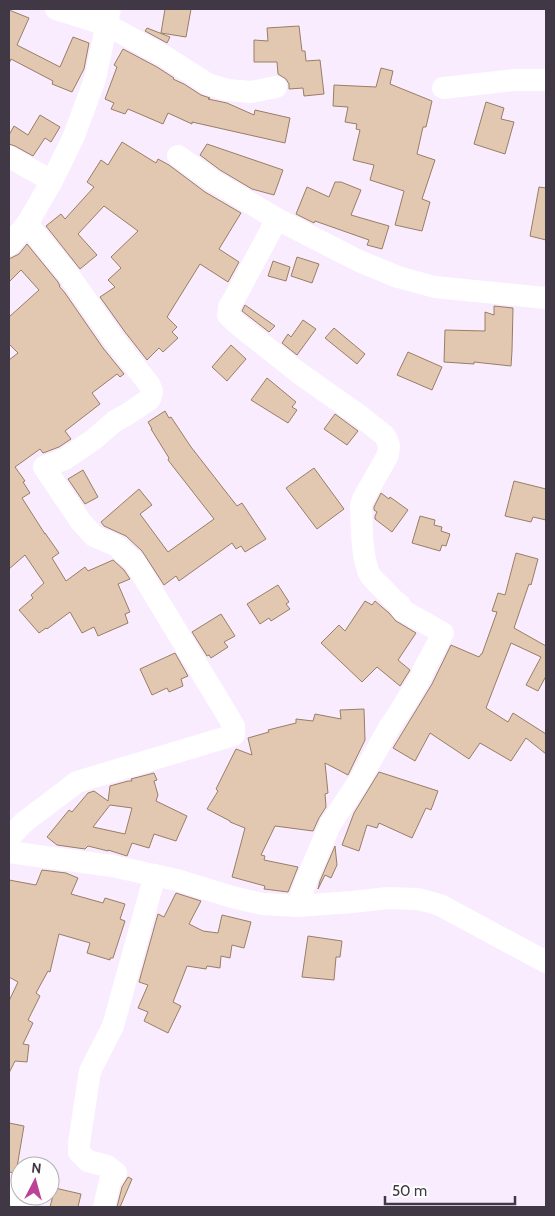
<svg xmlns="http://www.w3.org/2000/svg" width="555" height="1216" font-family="Cabin,sans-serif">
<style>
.building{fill:#e2c8b1;stroke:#997e65;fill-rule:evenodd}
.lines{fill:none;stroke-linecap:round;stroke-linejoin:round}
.minor{stroke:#fff;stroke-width:22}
</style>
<rect width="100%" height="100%" fill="#f9ecff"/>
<g class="building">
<polygon points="165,9 191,9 186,37 161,33"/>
<polygon points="9,10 29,18 17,45 60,67 73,37 89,43 84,69 72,92 52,84 53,81 11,59 9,64"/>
<polygon points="299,26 302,51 305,51 306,61 320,60 324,94 304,96 303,88 289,89 289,84 286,79 278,74 277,62 254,62 254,40 268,41 267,28"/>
<polygon points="147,28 170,37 167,43 145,31"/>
<polygon points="123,49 157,67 174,78 173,79 184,84 201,95 210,98 208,99 227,103 254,115 255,110 290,118 285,143 192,122 192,124 168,113 163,124 128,109 125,114 111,109 114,103 105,99 117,67 114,65"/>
<polygon points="381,68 393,71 390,84 432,101 426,127 423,127 417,154 435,160 422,199 430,202 422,231 395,225 404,191 370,180 374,165 353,160 360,130 356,129 357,124 345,122 348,107 333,106 334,85 376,87"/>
<polygon points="486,102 504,108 501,119 514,122 505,154 474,144"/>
<polygon points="40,115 60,127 51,142 45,138 33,156 15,146 9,144 9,135 14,126 28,135"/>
<polygon points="122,142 156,163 158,159 169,165 205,192 241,213 219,249 239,262 228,282 200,264 167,317 177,327 172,332 178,338 163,352 159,348 147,360 125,332 100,297 115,287 108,280 121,268 111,257 138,231 104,206 78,234 97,255 80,269 46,226 61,214 65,219 94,187 87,182 101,160 108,165"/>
<polygon points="207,144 283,170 274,195 252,189 220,170 200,155"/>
<polygon points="335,182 341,182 361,190 351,215 389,226 382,249 367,245 369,240 315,221 314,223 296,214 307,187 329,197"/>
<polygon points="539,187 546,188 546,240 530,236"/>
<polygon points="27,244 58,282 60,286 59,286 65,293 103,348 124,374 120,377 117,374 92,393 100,404 65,431 71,439 59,447 43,453 40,449 15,467 25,481 23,482 30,493 22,498 45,534 45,533 59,553 52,558 66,581 85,567 88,571 113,560 124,570 130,579 118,584 130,612 125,614 128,623 98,636 94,627 82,633 70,612 47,629 46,628 39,633 19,610 33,598 31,595 44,583 25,555 9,569 9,360 18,353 9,344 9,317 39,290 21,270 9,282 9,259 19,254"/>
<polygon points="297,257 319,264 312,283 291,276"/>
<polygon points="273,261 290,267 286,281 268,276"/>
<polygon points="245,305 275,326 269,332 242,311"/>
<polygon points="494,306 513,308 512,351 511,366 474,362 474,364 444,362 445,330 485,331 485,312 494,315"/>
<polygon points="303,320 316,329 297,355 282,343 288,334 291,337"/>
<polygon points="334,328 365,354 357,364 325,338"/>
<polygon points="231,345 246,359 227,381 212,367"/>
<polygon points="408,352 442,367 432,390 397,375"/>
<polygon points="267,378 296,402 292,407 297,410 288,423 251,400"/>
<polygon points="165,411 169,418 171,417 191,447 237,506 242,503 266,539 245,552 241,546 236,549 232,543 179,581 176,576 164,585 142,551 126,536 104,526 101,522 139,489 152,505 140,514 168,552 214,519 168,460 169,458 151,429 152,429 148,422"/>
<polygon points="335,414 358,431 347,445 324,429"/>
<polygon points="314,468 344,509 317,529 286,488"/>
<polygon points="83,470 98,497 85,504 68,479"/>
<polygon points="514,481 546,489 546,520 533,517 531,522 505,516"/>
<polygon points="381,493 389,499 390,497 408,510 392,532 375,519 375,516 377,512 374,510 374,507"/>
<polygon points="420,516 435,520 434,525 442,527 441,531 450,534 446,546 442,545 440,551 412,543"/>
<polygon points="516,553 538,559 531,585 529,584 514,628 546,646 546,676 538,691 526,685 541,657 511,643 486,708 508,722 513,713 546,734 546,754 526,738 511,761 480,743 469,759 430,733 415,761 393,748 432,684 451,645 479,657 481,654 482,654 497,612 492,611 498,593 505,595"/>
<polygon points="278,585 289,602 286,604 290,609 271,621 269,618 260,624 247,604"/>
<polygon points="365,601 372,605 375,601 389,613 396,621 416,633 398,660 410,670 400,686 377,667 362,682 321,643 339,625 345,631"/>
<polygon points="221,614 235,636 224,642 228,647 211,658 209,655 207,656 192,632"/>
<polygon points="175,653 188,676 181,679 183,686 169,692 167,688 152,695 140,669"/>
<polygon points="364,709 365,740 348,775 325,763 328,793 325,794 326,807 319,818 313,831 275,826 261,855 265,856 264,860 298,867 288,892 264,889 265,886 232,877 245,828 230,822 230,821 207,809 218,791 216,789 236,749 252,755 248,738 269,732 268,730 296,723 296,719 313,721 315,714 341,719 340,710"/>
<polygon points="379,772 438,791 431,810 426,808 412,838 379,823 377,828 367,825 359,851 342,845 354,813"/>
<path d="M 154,773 L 157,780 L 154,781 L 158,795 L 156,801 L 187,816 L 176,841 L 154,834 L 149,848 L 132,843 L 127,856 L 108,850 L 108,851 L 88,846 L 85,849 L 57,845 L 47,837 L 69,810 L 72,812 L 88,793 L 94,791 L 108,801 L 110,786 L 128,781 L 132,781 L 131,779 ZM 110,805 L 132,808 L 125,834 L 93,827 Z"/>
<polygon points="335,846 337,865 331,878 325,875 318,889 320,881"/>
<polygon points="42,870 66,873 78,878 71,894 103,903 105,898 125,904 120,919 125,921 113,958 110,958 110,960 87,953 90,943 59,934 50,972 48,971 36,993 40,996 28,1020 33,1023 23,1044 29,1045 27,1062 15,1061 9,1073 9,1001 18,982 9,977 9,880 36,885"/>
<polygon points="176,893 201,901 189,924 203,931 218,933 222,915 251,922 244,948 232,945 230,958 221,956 220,968 207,966 206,969 187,966 173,1002 181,1006 168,1033 144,1021 148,1012 138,1008 148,985 139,982 158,914 164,917"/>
<polygon points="308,936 342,941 340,957 336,957 334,980 302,977"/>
<polygon points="9,1123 24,1126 16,1173 9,1172"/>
<polygon points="128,1177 132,1179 120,1207 117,1207 122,1187"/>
<polygon points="55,1188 81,1194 78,1207 50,1207"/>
</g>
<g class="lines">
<g class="minor">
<polyline points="56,9 107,25 164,56 208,84 227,90 251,92 276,87"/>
<polyline points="443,88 515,80 546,80"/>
<polyline points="178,156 213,181 277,219 359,261 398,277 435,287 546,298"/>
<polyline points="9,157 52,181"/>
<path d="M 277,219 L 239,290 L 229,307 L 228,315 L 236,323 L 299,373 L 360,416 L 384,435 L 387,440 L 389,446 L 388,455 L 363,499 L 361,505 C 362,525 361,557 370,575 C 374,581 381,586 386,592 C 391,597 394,601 400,605 L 402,610 L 443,633 L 423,671 L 421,677 L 399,713 L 390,726 L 361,778 L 330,825 L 308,876 L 297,906"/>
<polyline points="9,245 27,224 52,181 74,136 95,79 110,9"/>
<polyline points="9,838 23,823 77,782 234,735 234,726 134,561 125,554 117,546 94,536 81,522 44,467 65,459 93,440 115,421 126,415 150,399 152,391 149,384 114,340 68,274 27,224"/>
<polyline points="9,852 112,866 177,880 232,897 263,904 297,906 352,902 388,898 418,899 440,905 546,962"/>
<polyline points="9,1193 18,1194 24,1207"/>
<polyline points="104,1207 110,1181 116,1173 107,1166 88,1161 79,1152 79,1143 90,1071 113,1026 155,875"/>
</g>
</g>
<rect width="555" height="1216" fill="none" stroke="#403844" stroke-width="20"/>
<g transform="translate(35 1181) rotate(6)"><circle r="24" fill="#fefefe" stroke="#b2afb4"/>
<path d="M0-4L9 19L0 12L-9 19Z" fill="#bc4295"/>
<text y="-8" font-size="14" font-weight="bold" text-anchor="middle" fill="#403844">N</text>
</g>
<path d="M385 1196v8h130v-8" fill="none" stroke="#403844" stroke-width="2.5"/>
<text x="392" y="1196" font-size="15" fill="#403844" stroke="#fefefe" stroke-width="4" paint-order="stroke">50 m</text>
</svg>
